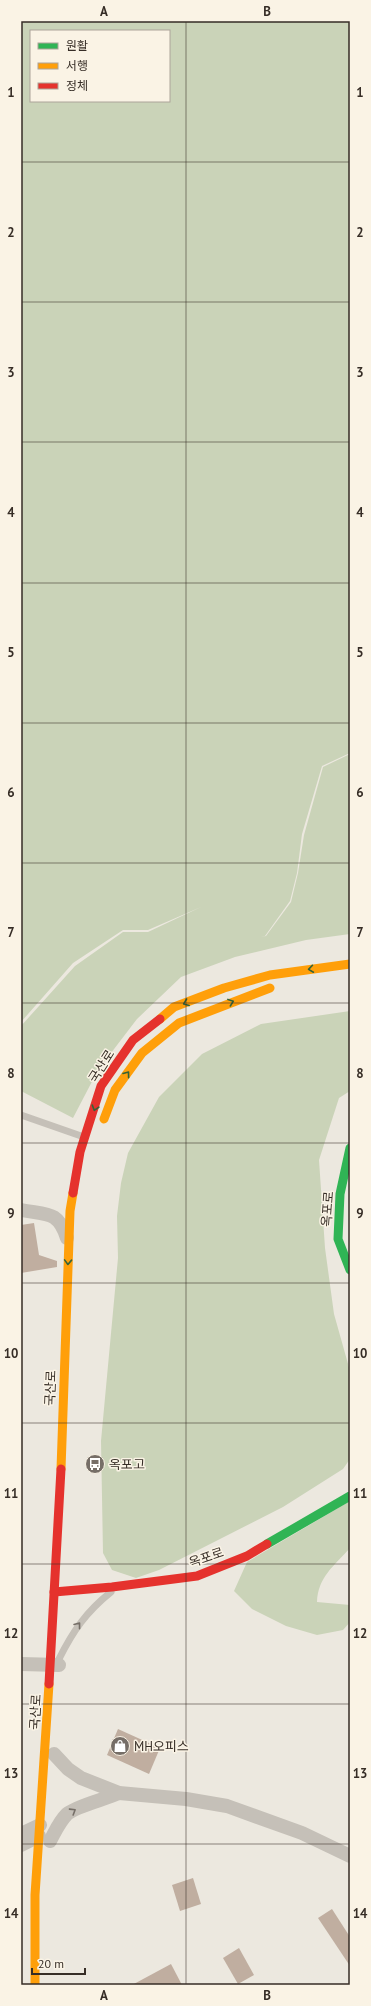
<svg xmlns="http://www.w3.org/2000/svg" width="371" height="2006" font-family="'PT Sans','Noto Sans KR',sans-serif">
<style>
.green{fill:#cad3b8;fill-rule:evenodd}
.building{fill:#c0aea0}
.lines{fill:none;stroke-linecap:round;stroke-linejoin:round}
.lane{stroke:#c5c0b8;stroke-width:7}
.street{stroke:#c5c0b8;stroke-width:14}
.fast{stroke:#30b455;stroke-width:9}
.slow{stroke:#ff9f0a;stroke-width:9}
.jam{stroke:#e5322d;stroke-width:9}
.oneway{stroke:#346339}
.oneway2{stroke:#766f68}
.grid{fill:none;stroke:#362d26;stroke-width:1;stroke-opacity:0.55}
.labels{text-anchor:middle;stroke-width:3;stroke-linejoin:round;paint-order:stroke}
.street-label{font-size:13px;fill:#362d26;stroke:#faf3e5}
.poi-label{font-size:13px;fill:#362d26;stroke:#faf3e5;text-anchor:start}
.neatline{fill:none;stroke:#362d26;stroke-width:1.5}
.grid-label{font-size:13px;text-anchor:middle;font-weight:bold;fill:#362d26}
</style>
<rect width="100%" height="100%" fill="#ece8df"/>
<g class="green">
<path d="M 21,21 L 350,21 L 350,753 L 322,766 L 302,834 L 297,873 L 290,901 L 265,936 L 261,937 L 211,912 L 261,937 L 266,936 L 291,902 L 298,873 L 304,835 L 323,767 L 350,754 L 350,934 L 306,940 L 235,957 L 181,977 L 137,1019 L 98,1070 L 73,1118 L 21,1091 L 21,1026 L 75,966 L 123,932 L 148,932 L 201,907 L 148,930 L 123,930 L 73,963 L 21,1022 ZM 31,31 L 169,31 L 169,101 L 31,101 Z"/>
<polygon points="350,1011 350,1091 339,1098 319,1160 325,1248 334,1314 350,1371 350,1459 343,1469 283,1507 159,1570 136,1578 112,1570 103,1553 101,1441 118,1258 117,1216 121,1183 128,1153 159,1097 202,1054 261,1024"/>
<path d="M 350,1501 L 350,1548 C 334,1566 318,1577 317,1602 L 350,1605 L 350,1622 L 343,1630 L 317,1635 L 286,1626 L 252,1609 L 234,1591 L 247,1562 Z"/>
</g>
<g class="building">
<polygon points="34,1223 39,1255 57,1261 57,1267 21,1273 21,1225"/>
<polygon points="118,1729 160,1748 149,1774 107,1755"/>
<polygon points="193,1878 201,1904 180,1911 172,1885"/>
<polygon points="332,1909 350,1937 350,1966 318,1918"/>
<polygon points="239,1948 254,1975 238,1984 223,1958"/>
<polygon points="171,1964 182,1985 132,1985"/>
</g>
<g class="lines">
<g class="lane">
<polyline points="21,1115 84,1137"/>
<path d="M 59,1659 C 73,1631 86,1612 111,1592"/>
</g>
<g class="street">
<path d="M 21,1210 C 46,1215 58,1210 67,1238"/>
<polyline points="21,1664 59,1665"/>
<polyline points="54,1754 68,1769 81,1778 119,1793 186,1799 227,1806 302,1833 350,1856"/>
<polyline points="21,1834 40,1825"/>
<path d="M 50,1841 C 55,1832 59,1822 67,1814 C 76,1806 106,1799 119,1793"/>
<polyline points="21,1845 39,1836"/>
</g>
<g class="fast">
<polyline points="350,1148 340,1194 338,1239 350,1270"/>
<polyline points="267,1544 350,1496"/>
</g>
<g class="slow">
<polyline points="160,1019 174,1007 224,988 270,975 350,964"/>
<polyline points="104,1119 115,1090 142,1053 179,1023 270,988"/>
<polyline points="61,1469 70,1211 73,1193"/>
<polyline points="35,1985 35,1895 49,1684"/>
</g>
<g class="jam">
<polyline points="73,1193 80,1152 101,1086 133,1040 160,1019"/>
<polyline points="54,1592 112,1587 197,1576 247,1556 267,1544"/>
<polyline points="49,1684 61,1469"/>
</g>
</g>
<defs><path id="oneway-chevron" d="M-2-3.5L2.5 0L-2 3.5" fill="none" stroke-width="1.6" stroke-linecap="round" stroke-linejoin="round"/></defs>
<g class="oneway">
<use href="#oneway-chevron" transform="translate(311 969) rotate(172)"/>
<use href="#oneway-chevron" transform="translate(231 1002) rotate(-20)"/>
<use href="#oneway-chevron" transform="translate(186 1003) rotate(159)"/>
<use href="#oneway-chevron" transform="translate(127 1074) rotate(-53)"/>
<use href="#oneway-chevron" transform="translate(95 1108) rotate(107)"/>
<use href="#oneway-chevron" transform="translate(68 1262) rotate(92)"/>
</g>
<g class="oneway2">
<use href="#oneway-chevron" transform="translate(78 1625) rotate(-52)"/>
<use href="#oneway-chevron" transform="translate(73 1811) rotate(-32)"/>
</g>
<path class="grid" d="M 186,21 L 186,1985M 21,162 L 350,162M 21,302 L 350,302M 21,442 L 350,442M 21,583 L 350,583M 21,723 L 350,723M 21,863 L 350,863M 21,1003 L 350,1003M 21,1143 L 350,1143M 21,1283 L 350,1283M 21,1423 L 350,1423M 21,1564 L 350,1564M 21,1704 L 350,1704M 21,1844 L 350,1844"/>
<defs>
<g id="bus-disc" transform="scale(1)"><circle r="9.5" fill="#766e67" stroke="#faf3e5"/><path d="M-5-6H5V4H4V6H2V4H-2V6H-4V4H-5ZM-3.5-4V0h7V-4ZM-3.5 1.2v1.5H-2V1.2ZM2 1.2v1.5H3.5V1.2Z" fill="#fff"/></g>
<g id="shop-disc" transform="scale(1)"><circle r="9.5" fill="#766e67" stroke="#faf3e5"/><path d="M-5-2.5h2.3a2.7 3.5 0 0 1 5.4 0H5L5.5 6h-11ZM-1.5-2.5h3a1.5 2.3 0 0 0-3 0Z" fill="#fff"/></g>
</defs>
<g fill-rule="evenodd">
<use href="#bus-disc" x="95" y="1464"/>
<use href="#shop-disc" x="120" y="1746"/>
</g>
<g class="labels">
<g class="street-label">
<text transform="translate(101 1066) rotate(-58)" y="5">국산로</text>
<text transform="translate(327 1209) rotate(-86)" y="5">옥포로</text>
<text transform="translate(50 1388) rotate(-88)" y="5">국산로</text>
<text transform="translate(206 1557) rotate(-19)" y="5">옥포로</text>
<text transform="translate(35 1712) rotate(-87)" y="5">국산로</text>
</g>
<g class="poi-label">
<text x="109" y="1469">옥포고</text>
<text x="134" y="1751">MH오피스</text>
</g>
</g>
<rect width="371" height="2006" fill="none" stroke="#faf3e5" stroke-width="44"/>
<rect x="30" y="30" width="140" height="72" fill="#faf3e5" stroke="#aca499"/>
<rect x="38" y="43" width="20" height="6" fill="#30b455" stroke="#aca499"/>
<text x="66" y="50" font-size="12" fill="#362d26">원활</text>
<rect x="38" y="63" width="20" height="6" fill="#ff9f0a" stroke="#aca499"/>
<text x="66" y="70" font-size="12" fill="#362d26">서행</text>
<rect x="38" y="83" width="20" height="6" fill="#e5322d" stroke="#aca499"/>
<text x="66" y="90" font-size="12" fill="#362d26">정체</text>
<path d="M32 1968v6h53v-6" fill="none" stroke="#362d26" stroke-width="2"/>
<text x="38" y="1968" font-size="12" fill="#362d26" stroke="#faf3e5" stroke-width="3" paint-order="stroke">20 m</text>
<rect x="22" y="22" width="327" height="1962" class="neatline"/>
<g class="grid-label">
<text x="104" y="16">A</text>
<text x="267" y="16">B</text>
<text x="11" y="97">1</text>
<text x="360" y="97">1</text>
<text x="11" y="237">2</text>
<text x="360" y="237">2</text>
<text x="11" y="377">3</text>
<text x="360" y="377">3</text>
<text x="11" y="517">4</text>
<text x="360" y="517">4</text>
<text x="11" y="657">5</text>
<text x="360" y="657">5</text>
<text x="11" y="797">6</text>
<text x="360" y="797">6</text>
<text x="11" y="937">7</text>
<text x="360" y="937">7</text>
<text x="11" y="1078">8</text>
<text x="360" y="1078">8</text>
<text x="11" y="1218">9</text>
<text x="360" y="1218">9</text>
<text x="11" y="1358">10</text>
<text x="360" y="1358">10</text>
<text x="11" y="1498">11</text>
<text x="360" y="1498">11</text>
<text x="11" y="1638">12</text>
<text x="360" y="1638">12</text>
<text x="11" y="1778">13</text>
<text x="360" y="1778">13</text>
<text x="11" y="1918">14</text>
<text x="360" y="1918">14</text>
<text x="104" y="2000">A</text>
<text x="267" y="2000">B</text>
</g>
</svg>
